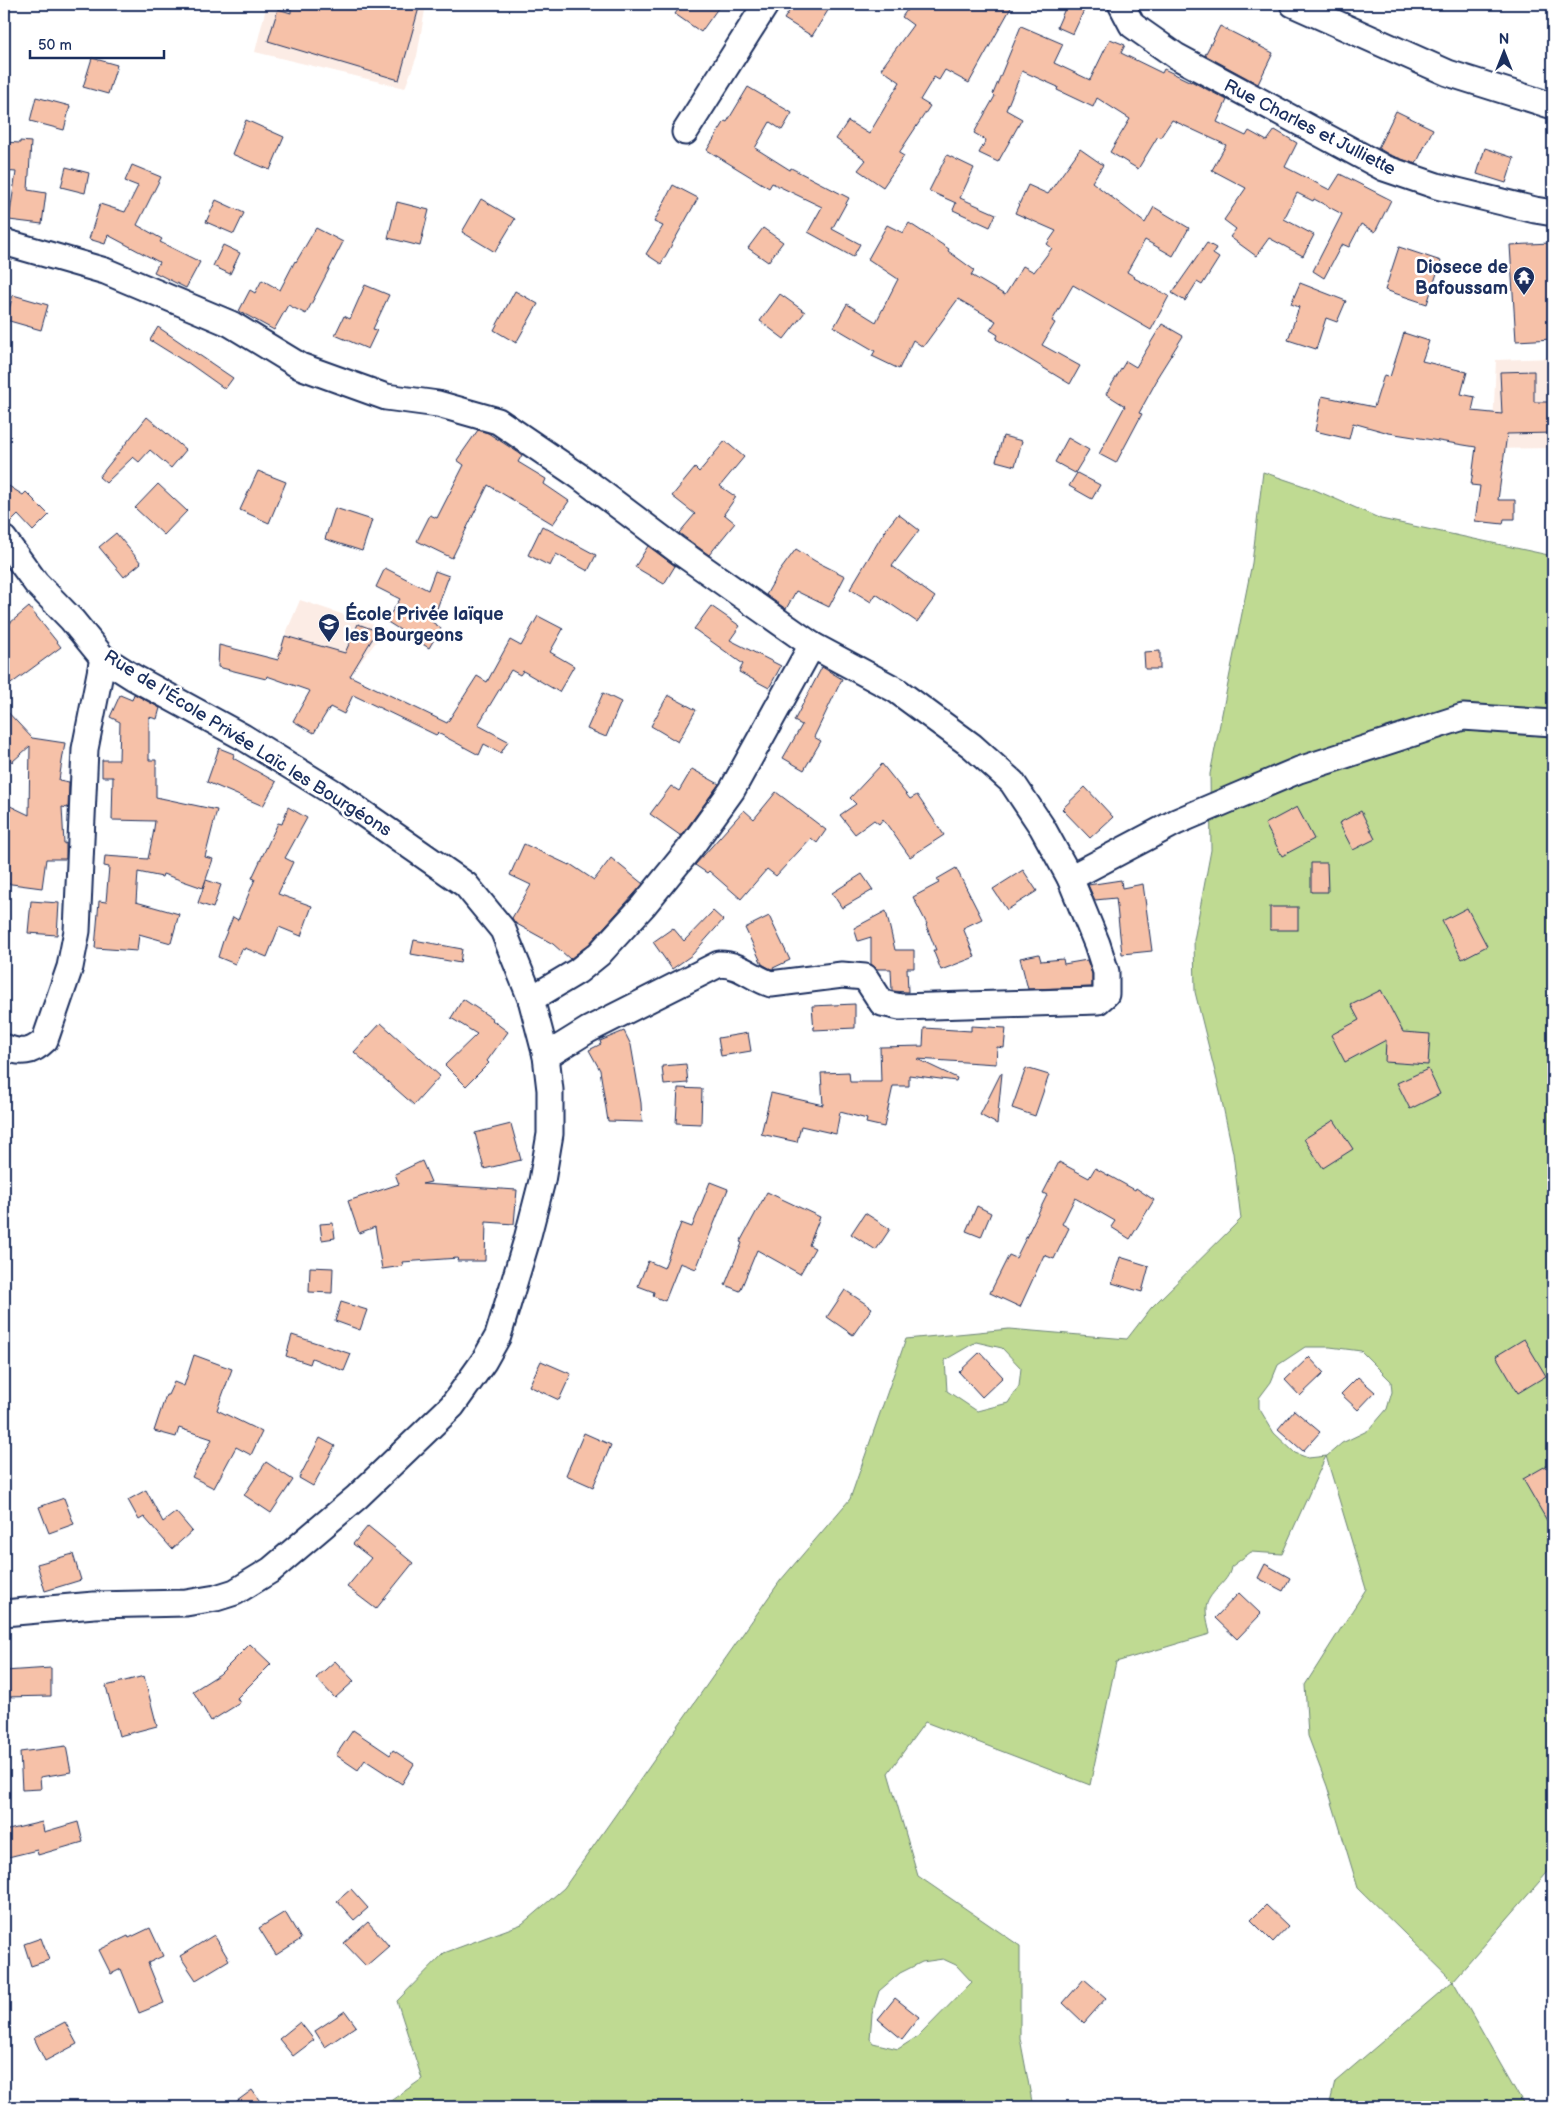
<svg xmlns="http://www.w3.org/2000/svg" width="1557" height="2111" font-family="'Balsamiq Sans',sans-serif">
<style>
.built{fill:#fcece5}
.green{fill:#bfda92;stroke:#6d8478;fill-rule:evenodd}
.building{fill:#f6c1a8;stroke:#1b2f5e}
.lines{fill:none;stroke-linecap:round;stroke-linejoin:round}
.minor-casing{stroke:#1b2f5e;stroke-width:29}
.minor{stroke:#fff;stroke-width:25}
.labels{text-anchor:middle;stroke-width:5;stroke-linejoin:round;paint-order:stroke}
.street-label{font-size:18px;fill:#1b2f5e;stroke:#fff}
.poi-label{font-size:18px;font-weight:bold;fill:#1b2f5e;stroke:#fff;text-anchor:end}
</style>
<rect width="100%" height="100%" fill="#fff"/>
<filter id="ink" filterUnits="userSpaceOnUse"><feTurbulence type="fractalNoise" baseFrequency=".02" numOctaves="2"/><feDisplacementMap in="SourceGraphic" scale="10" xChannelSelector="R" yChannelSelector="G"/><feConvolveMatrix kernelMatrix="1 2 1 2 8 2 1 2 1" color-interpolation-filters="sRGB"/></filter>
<g filter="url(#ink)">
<g class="built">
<polygon points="267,4 426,4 417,56 405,88 255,52"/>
<polygon points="1553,358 1553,448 1492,449 1496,360"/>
<polygon points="300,600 386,629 351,674 347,677 276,657"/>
</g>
<path class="green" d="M 1263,472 L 1313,489 L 1381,519 L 1553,556 L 1553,1866 L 1453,1981 L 1525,2107 L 1329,2107 L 1335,2082 L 1453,1981 L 1358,1888 L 1327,1786 L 1308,1736 L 1305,1685 L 1366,1589 L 1326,1456 L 1282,1554 L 1251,1552 L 1231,1567 C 1229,1584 1206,1592 1206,1610 C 1206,1618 1209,1627 1210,1634 L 1116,1662 L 1090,1785 L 925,1722 L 888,1773 L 918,1876 L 1020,1946 L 1020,2038 L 1033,2107 L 382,2107 L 422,2079 L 397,2001 L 444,1953 L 522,1924 L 564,1888 L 780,1581 L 850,1499 L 906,1339 L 1009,1329 L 1127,1339 L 1151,1308 L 1241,1219 L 1233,1153 L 1220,1092 L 1195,992 L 1194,940 L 1211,850 L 1210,774 L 1252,563 ZM 976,1342 L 1002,1348 L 1021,1368 L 1019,1386 L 1008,1403 L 977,1411 L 947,1391 L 945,1360 ZM 1305,1347 L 1330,1347 L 1361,1351 L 1391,1381 L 1392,1392 L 1387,1409 L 1369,1430 L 1342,1443 L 1327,1456 L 1308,1458 L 1295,1453 L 1274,1433 L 1259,1408 L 1259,1398 L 1271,1382 L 1278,1365 ZM 943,1959 L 956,1965 L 972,1982 L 920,2035 L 898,2049 L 873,2043 L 870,2039 L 872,2014 L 879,1991 L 900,1973 L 922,1962 Z"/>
<g class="building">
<polygon points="291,4 420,4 399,80 268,41 278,9 291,13"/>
<polygon points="682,4 721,4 701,32 675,14"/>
<polygon points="794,4 832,4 812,36 784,19"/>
<polygon points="911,4 1013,4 969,83 945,70 939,80 934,77 920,100 930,106 899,153 904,156 883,187 858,170 866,160 836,139 848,121 869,134 900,82 881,69 913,25 902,17"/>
<polygon points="1067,4 1077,4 1085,8 1073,34 1057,27"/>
<polygon points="1021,26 1063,44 1054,63 1090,80 1110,39 1125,45 1121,53 1162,73 1164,69 1191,82 1191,81 1227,100 1217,122 1246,136 1249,131 1267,141 1275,130 1297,143 1285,167 1330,190 1340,174 1391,200 1375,232 1361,224 1349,247 1342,244 1324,278 1313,271 1342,214 1314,199 1313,201 1297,193 1284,219 1314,235 1303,256 1269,238 1256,256 1230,237 1236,229 1224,220 1246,188 1212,170 1226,145 1172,120 1160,138 1158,136 1138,169 1110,152 1130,119 1097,98 1093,107 1057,90 1058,87 1022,71 1006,110 1022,119 998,162 979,153 986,140 974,133 995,96 993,94"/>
<polygon points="1220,26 1273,53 1258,84 1205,55"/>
<polygon points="92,58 117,65 108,94 83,87"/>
<polygon points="748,87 792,113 782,130 770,122 755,148 790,170 791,168 849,198 832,229 860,244 853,257 808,232 822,207 772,183 769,188 707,150 725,121 727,122"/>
<polygon points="36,97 70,106 64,130 30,121"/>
<polygon points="1396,111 1433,129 1416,164 1390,155 1378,148"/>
<polygon points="246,120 284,137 270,170 232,154"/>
<polygon points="20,141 31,142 28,190 46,193 42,224 9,220 16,172 4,171 4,142 20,143"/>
<polygon points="1485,148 1514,158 1506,183 1477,174"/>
<polygon points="1080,149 1103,165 1092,182 1145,223 1154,207 1189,228 1173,256 1145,240 1127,272 1135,277 1134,278 1169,296 1151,330 1073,285 1052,321 1055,323 1042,345 1080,366 1070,384 996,339 998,335 990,330 996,321 958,299 923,347 913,340 899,369 872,356 875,351 834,327 847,304 876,322 898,279 868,259 887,225 903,233 909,223 949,249 948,251 974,270 971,275 1005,295 1023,266 1034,272 1052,248 1047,244 1056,231 1015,213 1028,185 1048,194"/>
<polygon points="947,155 974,168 960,198 996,214 990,227 953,210 956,203 929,191"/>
<polygon points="132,165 161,177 137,225 162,239 160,242 200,262 186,288 154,272 159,262 108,235 105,244 89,239 100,204 125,212 138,186 125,181"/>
<polygon points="66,167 89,173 85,193 61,187"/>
<polygon points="673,185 698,198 661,264 646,254 663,226 654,222"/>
<polygon points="481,199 515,219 495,252 462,232"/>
<polygon points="216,200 244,213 234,234 206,222"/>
<polygon points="397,202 429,210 420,246 388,238"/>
<polygon points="316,228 343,242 306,314 288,305 274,330 239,311 250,290 255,293 262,280 280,290 295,261 296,262"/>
<polygon points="763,228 783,242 768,262 748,248"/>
<polygon points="1207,243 1216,248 1213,254 1219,258 1202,285 1197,282 1185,301 1172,293"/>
<polygon points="1550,243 1553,300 1553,339 1516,341 1510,245"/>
<polygon points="223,245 240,253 230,274 213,266"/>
<polygon points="1399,247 1441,261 1427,304 1385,290"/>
<polygon points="1300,283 1346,301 1337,322 1326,318 1316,349 1288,340 1299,307 1291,304"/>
<polygon points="365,285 389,295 373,329 377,330 368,349 335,335 344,316 350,319"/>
<polygon points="515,291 538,304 516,343 494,330"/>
<polygon points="780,294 805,312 784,339 760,321"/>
<polygon points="13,295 48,305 41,330 6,320"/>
<polygon points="1162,324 1183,336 1156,379 1157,380 1139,413 1142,414 1116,463 1099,454 1125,406 1106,394 1126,361 1136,367"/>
<polygon points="158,327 233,378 225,389 187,362 187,363 150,340"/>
<polygon points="1404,333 1429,341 1422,361 1467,372 1461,394 1475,397 1472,411 1502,414 1500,372 1534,371 1534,402 1553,402 1553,433 1507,434 1498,500 1515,500 1515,519 1504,519 1503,524 1475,521 1480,486 1471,485 1476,447 1389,433 1353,423 1349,439 1315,431 1322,396 1374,407 1384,375 1390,377"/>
<polygon points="147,417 186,450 171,468 150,450 139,462 133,457 106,483 99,477"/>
<polygon points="478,430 488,433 522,455 518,462 546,479 544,484 569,501 553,524 488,485 452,558 417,541 430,515 437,518 464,465 457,460"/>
<polygon points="1003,436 1022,441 1015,466 996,461"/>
<polygon points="1068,438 1089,450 1075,473 1055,462"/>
<polygon points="725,441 744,457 720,486 736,497 724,514 735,523 709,555 679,533 695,514 672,496 695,468 699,472"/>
<polygon points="258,471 286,482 269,523 240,510"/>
<polygon points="1077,473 1100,485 1092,499 1069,486"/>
<polygon points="4,483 23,495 26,492 49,515 33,531 18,515 8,525 4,525"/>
<polygon points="158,484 187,511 164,535 135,508"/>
<polygon points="335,508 372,520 362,551 325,539"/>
<polygon points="898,514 919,530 892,566 935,597 917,622 876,594 871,602 850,589 886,529"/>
<polygon points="542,526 596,555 588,571 556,554 550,566 528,555"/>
<polygon points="116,533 141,563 124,577 99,547"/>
<polygon points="648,546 675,566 664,584 635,567"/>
<polygon points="796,549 815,561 845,576 829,607 796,591 786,609 766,595 779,572"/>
<polygon points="385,568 428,590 435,571 449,576 432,622 441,628 429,648 386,621 400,599 376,587"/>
<polygon points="711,606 740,626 730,640 781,666 769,688 739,672 743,664 694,629"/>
<polygon points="29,607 61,647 4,689 4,628"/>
<polygon points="538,616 563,629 550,652 574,666 559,692 523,671 520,675 511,670 478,725 508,741 501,753 484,744 479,755 438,733 436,735 353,695 344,714 330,707 314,733 293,721 310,691 267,676 266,679 218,667 219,645 278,660 285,636 345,653 358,624 377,631 350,676 447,723 477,676 487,682 510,640 521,646"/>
<polygon points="1160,651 1160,669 1145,669 1144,652"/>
<polygon points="822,667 842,679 814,737 821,741 804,770 783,758 802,725 794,721"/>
<polygon points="603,693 621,702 606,737 587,729"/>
<polygon points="134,694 160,708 157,719 149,717 149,760 156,760 156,797 217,810 205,857 213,859 203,888 163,874 162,877 138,872 136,902 179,914 171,943 139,934 137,951 95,948 99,901 106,902 109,867 104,866 105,856 148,859 153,835 155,821 112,820 113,777 102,777 102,760 119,760 120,722 110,717 120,695 132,700"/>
<polygon points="668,695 696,710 678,742 651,726"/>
<polygon points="4,708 32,738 65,743 59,780 69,782 68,808 62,807 64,844 66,843 66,859 46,859 42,888 4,883 4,803 29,815 30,746 12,762 4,753"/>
<polygon points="219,748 234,754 233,758 276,782 263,806 207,782"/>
<polygon points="882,764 910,799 917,795 944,835 910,857 883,819 879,824 874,820 855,834 840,815 856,804 850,798"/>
<polygon points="692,769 719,784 681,836 650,814 671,786 679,791"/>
<polygon points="1085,787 1113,817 1090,838 1062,809"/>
<polygon points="776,792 826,830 817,843 811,838 776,876 767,869 741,899 709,871 707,873 695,865 744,810 754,819"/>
<polygon points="288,807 307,818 285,858 293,862 278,894 312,906 301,936 279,927 267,957 245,948 244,950 242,949 235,964 218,957 223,941 233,917 238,920 255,879 252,878 278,823 282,824"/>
<polygon points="1297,807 1314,839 1282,856 1265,824"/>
<polygon points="1361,811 1375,839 1353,850 1339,823"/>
<polygon points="524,844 569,865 570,864 594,880 611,858 643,884 589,944 570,959 553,944 515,923 512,918 531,885 510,875"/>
<polygon points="1311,863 1327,863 1328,892 1311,892"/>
<polygon points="956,868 982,919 963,928 975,957 941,970 933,950 936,950 926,925 927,924 913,897 939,883 937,879"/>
<polygon points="1023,870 1037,891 1007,910 993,889"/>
<polygon points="862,874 873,890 842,908 832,893"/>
<polygon points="206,880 221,885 213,908 198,903"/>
<polygon points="1121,880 1122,888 1143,884 1152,951 1122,954 1116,898 1095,900 1088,885"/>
<polygon points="31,901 59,903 57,935 28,933"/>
<rect x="1270" y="907" width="28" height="23"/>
<polygon points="1467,908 1487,946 1462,959 1442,921"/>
<polygon points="713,911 723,920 692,955 672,969 653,942 673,928 684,941"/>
<polygon points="886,911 895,950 914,950 914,968 907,968 908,992 892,991 891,969 877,969 871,964 871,937 858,941 854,928"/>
<polygon points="769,916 790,960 771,969 762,964 745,928"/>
<polygon points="414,940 462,949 460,963 411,954"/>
<polygon points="1039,954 1041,961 1063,959 1064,964 1087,960 1092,974 1092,987 1028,989 1020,958"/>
<polygon points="1381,990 1403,1032 1430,1034 1428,1065 1385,1062 1386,1040 1345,1062 1331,1035 1359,1020 1351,1005"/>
<polygon points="463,999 493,1019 492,1020 508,1032 487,1061 489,1063 466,1086 445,1065 477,1034 451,1018"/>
<polygon points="855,1004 855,1028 814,1030 812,1006"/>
<polygon points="381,1023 440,1076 414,1105 354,1052"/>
<polygon points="971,1026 1006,1028 1004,1048 997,1047 996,1064 917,1059 957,1078 956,1081 909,1075 909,1086 893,1086 884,1127 866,1123 867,1119 840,1112 836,1134 801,1126 797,1142 761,1134 771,1093 823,1105 821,1073 849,1072 850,1082 881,1082 880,1047 923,1046 924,1028 971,1031"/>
<polygon points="624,1031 631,1045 641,1103 642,1122 608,1121 600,1070 589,1050 601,1044 600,1041"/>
<polygon points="748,1033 751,1051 721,1056 718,1038"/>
<polygon points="686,1064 688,1083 664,1085 662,1066"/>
<polygon points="1026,1068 1049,1075 1035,1116 1012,1108"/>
<polygon points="1428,1069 1440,1094 1410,1109 1397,1083"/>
<polygon points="1001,1073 1002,1073 997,1124 980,1115"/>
<polygon points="678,1088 702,1089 701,1124 676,1123"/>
<polygon points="1334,1120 1353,1149 1323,1168 1304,1139"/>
<polygon points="511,1124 521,1160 484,1169 475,1133"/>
<polygon points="422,1161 431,1182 422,1184 517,1190 514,1224 486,1222 485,1261 457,1261 458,1258 402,1262 403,1266 382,1269 375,1227 359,1233 348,1201 399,1184 395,1174"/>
<polygon points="1059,1162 1089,1178 1095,1168 1135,1190 1136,1188 1154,1200 1130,1239 1111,1227 1115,1221 1075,1198 1062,1224 1069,1228 1054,1259 1044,1255 1020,1307 990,1293 1009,1255 1016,1258 1047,1195 1043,1193"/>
<polygon points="710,1182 728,1189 696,1269 680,1263 665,1301 653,1296 654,1292 638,1286 648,1261 664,1268 681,1223 692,1227"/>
<polygon points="767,1192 820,1217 809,1245 815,1248 800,1274 757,1250 740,1291 725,1285 742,1243 740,1242"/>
<polygon points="977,1206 991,1213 981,1237 966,1231"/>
<polygon points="865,1213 890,1229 876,1250 851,1234"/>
<polygon points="333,1223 335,1238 322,1240 320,1224"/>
<polygon points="1120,1257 1149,1266 1142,1292 1112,1283"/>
<polygon points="310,1267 333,1268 332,1293 309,1292"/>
<polygon points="845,1290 872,1308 853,1335 827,1317"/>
<polygon points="341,1302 367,1310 360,1330 335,1321"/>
<polygon points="292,1335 351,1354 344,1371 312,1358 310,1364 286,1356"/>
<polygon points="1524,1339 1546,1376 1518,1393 1496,1356"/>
<polygon points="980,1352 1003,1377 982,1397 959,1372"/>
<polygon points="194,1355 232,1369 217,1410 262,1432 251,1455 236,1447 214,1488 192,1477 212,1439 179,1428 176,1437 154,1431 166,1395 168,1395 174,1382 184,1386"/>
<polygon points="1309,1357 1324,1373 1300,1396 1285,1380"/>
<polygon points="541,1361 571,1374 559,1400 529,1386"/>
<polygon points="1358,1377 1375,1392 1358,1410 1341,1394"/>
<polygon points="1294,1410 1320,1432 1303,1451 1278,1429"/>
<polygon points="584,1433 611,1445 593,1487 566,1475"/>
<polygon points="320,1438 335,1446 313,1486 299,1478"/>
<polygon points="266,1462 293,1480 271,1513 244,1495"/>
<polygon points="1553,1462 1553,1531 1523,1479"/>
<polygon points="146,1490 163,1522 176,1512 192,1531 172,1549 144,1517 139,1520 128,1500"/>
<polygon points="64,1498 74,1524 49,1533 39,1507"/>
<polygon points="368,1526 413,1563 376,1609 347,1587 371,1558 353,1544"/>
<polygon points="73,1554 81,1580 45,1591 37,1564"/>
<polygon points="1265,1564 1290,1578 1283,1591 1258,1578"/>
<polygon points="1239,1593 1261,1614 1237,1639 1215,1618"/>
<polygon points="250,1644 271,1664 237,1698 240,1703 211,1721 193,1691 220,1674"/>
<polygon points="335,1661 354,1681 335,1698 316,1678"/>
<polygon points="51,1668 51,1696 4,1697 4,1671"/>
<polygon points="144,1676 157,1726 119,1736 106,1686"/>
<polygon points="353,1730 390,1755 393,1750 414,1764 402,1784 365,1760 358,1770 336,1755"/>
<polygon points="66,1746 71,1772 40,1777 41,1789 22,1790 20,1752"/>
<polygon points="42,1822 44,1832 78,1822 83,1842 38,1855 37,1850 4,1858 4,1831"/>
<polygon points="351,1889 368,1908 354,1920 337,1901"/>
<polygon points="1266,1905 1288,1926 1273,1942 1251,1920"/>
<polygon points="285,1912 301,1939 276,1955 259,1928"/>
<polygon points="368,1922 389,1946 366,1966 344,1943"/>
<polygon points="150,1928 163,1956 148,1963 164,2003 139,2013 121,1969 111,1974 99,1950 128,1936 129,1938"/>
<polygon points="214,1935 229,1960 196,1980 180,1956"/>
<polygon points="41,1938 49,1960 31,1966 24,1944"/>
<polygon points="1084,1979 1106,1998 1084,2023 1063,2003"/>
<polygon points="895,1998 919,2017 902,2039 878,2019"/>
<polygon points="345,2011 356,2026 325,2047 315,2031"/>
<polygon points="65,2022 77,2044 45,2061 34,2038"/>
<polygon points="300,2022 314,2040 293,2056 279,2039"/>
<polygon points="252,2090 264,2107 229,2107"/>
</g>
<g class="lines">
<g class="minor-casing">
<g id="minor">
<polyline points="1121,4 1132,25 1176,56 1384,168 1437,186 1535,210 1553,213"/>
<polyline points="1293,4 1448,73 1553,106"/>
<polyline points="685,132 766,4"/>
<path d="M 4,242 L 105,271 L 231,324 L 300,366 L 386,397 L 438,404 L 498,421 L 579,476 L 676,549 L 812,645 L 896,690 L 972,746 L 1012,782 L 1042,827 L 1070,878 L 1097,944 L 1106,972 L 1106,994 L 1098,1001 L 900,1007 L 882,1003 L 865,977 L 842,975 L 771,984 C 752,978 741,964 719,964 L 588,1030 L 546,1056"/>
<polyline points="4,539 36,583 72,620 103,658 133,677 243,737 334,793 466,885 503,930 531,999 546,1056 550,1090 550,1134 542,1181 526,1243 498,1336 484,1361 452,1406 357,1497 271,1570 235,1592 216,1598 186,1603 94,1605 4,1613"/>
<polyline points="1070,878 1176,822 1299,770 1463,717 1553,723"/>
<polyline points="531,999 578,971 599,954 643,906 691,847 732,790 812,645"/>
<path d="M 4,1047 C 21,1054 32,1053 45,1040 L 70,967 L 77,931 L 85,749 L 103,658"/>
</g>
</g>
<use href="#minor" class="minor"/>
</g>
</g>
<defs>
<g id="temple-pin" transform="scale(1.125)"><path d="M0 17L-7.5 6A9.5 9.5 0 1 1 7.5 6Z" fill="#1b2f5e" stroke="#fff"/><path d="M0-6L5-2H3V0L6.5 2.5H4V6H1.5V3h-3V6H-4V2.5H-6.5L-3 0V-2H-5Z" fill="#fff"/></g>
<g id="school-pin" transform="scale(1.125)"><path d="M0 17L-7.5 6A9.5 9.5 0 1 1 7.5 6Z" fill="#1b2f5e" stroke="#fff"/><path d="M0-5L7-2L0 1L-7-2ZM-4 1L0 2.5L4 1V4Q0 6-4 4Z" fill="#fff"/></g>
</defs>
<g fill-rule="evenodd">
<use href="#temple-pin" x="1524" y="277"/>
<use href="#school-pin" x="329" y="624"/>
</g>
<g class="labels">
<g class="street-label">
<text transform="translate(1310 127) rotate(27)" y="6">Rue Charles et Julliette</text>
<text transform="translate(248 743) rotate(32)" y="6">Rue de l'École Privée Laïc les Bourgéons</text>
</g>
<g class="poi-label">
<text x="1508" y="273">Diosece de<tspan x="1508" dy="21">Bafoussam</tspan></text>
<text x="345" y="620" text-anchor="start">École Privée laïque<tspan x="345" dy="21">les Bourgeons</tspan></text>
</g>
</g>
<rect width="1557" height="2111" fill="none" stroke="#fff" stroke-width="20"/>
<rect x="10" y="10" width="1537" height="2091" fill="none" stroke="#1b2f5e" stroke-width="2" filter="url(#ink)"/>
<g transform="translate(1504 52)" stroke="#ffffff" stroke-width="4" paint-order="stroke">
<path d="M0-4L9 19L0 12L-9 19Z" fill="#1b2f5e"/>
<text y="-8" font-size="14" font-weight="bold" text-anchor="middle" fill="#1b2f5e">N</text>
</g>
<path d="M30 50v8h134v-8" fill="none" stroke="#1b2f5e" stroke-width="2.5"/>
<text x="38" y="50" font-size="15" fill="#1b2f5e" stroke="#ffffff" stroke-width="4" paint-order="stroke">50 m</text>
</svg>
